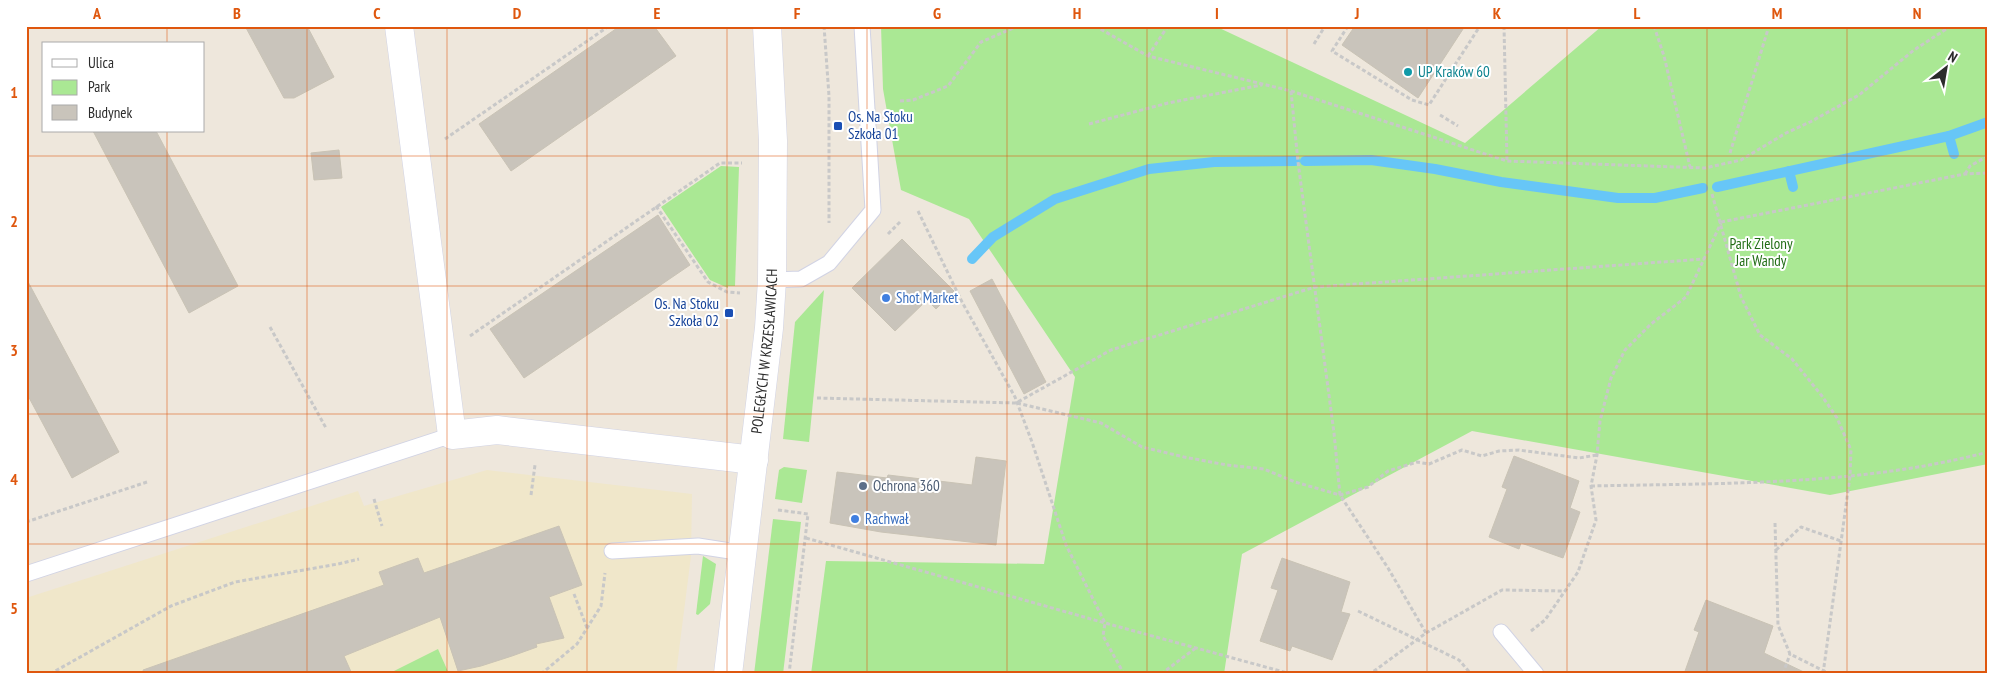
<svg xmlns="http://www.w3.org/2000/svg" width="2014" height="700" font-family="'PT Sans Narrow',sans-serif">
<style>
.education{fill:#f0e7ca}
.green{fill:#aae894}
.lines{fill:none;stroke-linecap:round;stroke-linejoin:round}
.stream{stroke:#67c6f7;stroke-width:10}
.building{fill:#c9c4bb;stroke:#c9c3b5}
.service-casing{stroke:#d1d3e4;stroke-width:17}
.minor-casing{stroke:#d1d3e4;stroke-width:29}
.path{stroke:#c8c8c8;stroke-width:3;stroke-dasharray:4 2.5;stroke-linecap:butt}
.service{stroke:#fff;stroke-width:15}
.minor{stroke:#fff;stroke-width:28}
.grid{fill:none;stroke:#df570e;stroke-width:1;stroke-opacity:0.55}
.culture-dot{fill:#0f9aa8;stroke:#fff;stroke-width:2}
.transit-dot{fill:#1a4fb4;stroke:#fff;stroke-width:2}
.shop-dot{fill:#3f7fe0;stroke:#fff;stroke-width:2}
.service-dot{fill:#5c6f8a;stroke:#fff;stroke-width:2}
.labels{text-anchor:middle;stroke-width:4;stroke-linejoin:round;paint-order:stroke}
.culture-label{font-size:15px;fill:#0d838f;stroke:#fff;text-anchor:start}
.transit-label{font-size:15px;fill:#164399;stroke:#fff;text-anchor:start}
.park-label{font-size:15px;fill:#216d15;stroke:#fff}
.shop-label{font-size:15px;fill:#366cbe;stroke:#fff;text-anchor:start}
.street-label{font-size:15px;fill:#2b2b2b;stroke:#fff}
.service-label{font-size:15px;fill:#4e5e75;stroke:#fff;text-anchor:start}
.neatline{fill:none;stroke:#df570e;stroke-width:2}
.grid-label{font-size:16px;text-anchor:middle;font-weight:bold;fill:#df570e}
</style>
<rect width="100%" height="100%" fill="#eee7dc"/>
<polygon class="education" points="487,470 692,494 691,556 676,674 26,674 26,598 358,491 364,506"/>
<g class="green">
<polygon points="881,26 1215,26 1465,143 1602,26 1988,26 1988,464 1830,495 1472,431 1242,554 1224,674 811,674 826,561 1044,564 1075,377 969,219 901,190 883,89"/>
<polygon points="721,166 739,167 735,286 728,286 728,288 710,280 661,207"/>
<polygon points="824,290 809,442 783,439 795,322"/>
<polygon points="784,467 807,470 802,503 775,499 779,470"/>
<polygon points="773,519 801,522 783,674 754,674"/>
<polygon points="703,556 716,564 710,604 698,615 696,614"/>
<polygon points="438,649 449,674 388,674"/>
</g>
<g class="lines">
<g class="stream">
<polyline points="1949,136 1954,154"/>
<polyline points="1305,161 1371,160 1435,169 1501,182 1618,198 1655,198 1703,188"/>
<polyline points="1789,171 1793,187"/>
<polyline points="1717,187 1949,136 1988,122"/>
<polyline points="972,259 993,237 1055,199 1149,169 1214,162 1295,161"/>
</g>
</g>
<g class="building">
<polygon points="245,26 307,26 334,77 294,98 284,98"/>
<polygon points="620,26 654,26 676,56 511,171 479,124"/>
<polygon points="1355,26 1465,26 1418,98 1342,45"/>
<polygon points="93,131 156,131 238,286 189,313"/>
<polygon points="339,150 342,178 314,180 311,153"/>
<polygon points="658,215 690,265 524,378 490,329"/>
<polygon points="902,239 954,291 936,309 927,300 895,331 852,288"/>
<polygon points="26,278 119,452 72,478 26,392"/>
<polygon points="992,279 1046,382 1024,394 970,291"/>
<polygon points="1514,456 1579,481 1570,508 1580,512 1563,558 1521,543 1519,549 1489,537 1507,489 1502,487"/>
<polygon points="976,457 1006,461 996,545 881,532 830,523 837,472 887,478 888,475 972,485"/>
<polygon points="559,526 582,585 549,597 564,638 536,644 537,647 512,656 481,666 458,671 440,617 344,656 352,674 144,674 143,670 384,585 379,572 418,558 424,573"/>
<polygon points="1282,558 1350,582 1341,612 1350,614 1332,660 1292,646 1290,651 1260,641 1278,590 1271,588"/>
<polygon points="1706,600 1773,626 1764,653 1808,674 1684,674 1699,632 1694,630"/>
</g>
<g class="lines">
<g class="service-casing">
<g id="service">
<polyline points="772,280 801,279 829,263 873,210 862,26"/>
<polyline points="612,551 698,546 743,553"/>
<polyline points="26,574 452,435"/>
<polyline points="1501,632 1536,674"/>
</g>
</g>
<g class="minor-casing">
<g id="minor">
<polyline points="399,26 452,435 497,430 754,460"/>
<path id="s1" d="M 728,674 L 769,328 L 772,280 L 773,141 L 767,26"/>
</g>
</g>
<g class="path">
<polyline points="824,26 829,96 829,223"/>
<polyline points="1095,26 1148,56 1291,91 1507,161 1705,168 1741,160 1786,133 1810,122 1859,95 1914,50 1951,26"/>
<polyline points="1348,26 1332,51 1412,100 1429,105 1480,26"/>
<polyline points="1504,26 1507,161"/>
<polyline points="1654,26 1664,56 1690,167"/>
<polyline points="1314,44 1325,26"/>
<polyline points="1148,56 1168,26"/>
<polyline points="1291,91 1298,162 1334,433 1340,495 1388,568 1426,633 1370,674"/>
<polyline points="900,101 913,100 948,86 981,42 1018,26"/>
<polyline points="1440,115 1458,126"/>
<polyline points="1089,124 1168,103 1262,85"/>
<polyline points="445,139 609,26"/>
<polyline points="1730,153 1769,26"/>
<polyline points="1965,174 1970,166 1988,156"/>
<polyline points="1712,194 1741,297 1760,335 1792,359 1822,396 1837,418 1851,450 1850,476 1823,674"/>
<polyline points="656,206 708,282 727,292 740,293"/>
<polyline points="918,211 962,302 1015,397 1032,442 1066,545 1105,623 1103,636 1124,674"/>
<polyline points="1721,222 1965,174 1988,173"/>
<polyline points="888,234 900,222"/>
<polyline points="270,327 326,428"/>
<polyline points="470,336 720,163 742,163"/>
<polyline points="817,398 1016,403 1111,350 1315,287 1704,259"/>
<polyline points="1017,403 1101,423 1142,447 1184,457 1227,465 1264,469 1295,482 1340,495 1368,487 1388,471 1417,462 1429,464 1462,450 1482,456 1499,451 1519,450 1579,458 1597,455"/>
<path d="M 1591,486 C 1723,483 1859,486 1988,452"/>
<polyline points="531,495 535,465"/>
<polyline points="374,499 382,526"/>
<polyline points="778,510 808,514 789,674"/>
<polyline points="26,522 147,482"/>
<polyline points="1775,523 1778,625 1790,654 1830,674"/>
<polyline points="806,538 1105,623 1291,674"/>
<polyline points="1776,550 1801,527 1841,541"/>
<polyline points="574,594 587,628"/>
<polyline points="1358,611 1459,660 1471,674"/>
<polyline points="1531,631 1545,620 1578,572 1596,520 1591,486 1597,455 1600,421 1611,378 1625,350 1651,324 1686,297 1721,223"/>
<polyline points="1426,633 1502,590 1564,591"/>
<polyline points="50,674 171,606 235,582 338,564 359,559"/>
<polyline points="541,674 577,644 601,606 605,573"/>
<polyline points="1161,674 1197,647"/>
<polyline points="1783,674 1790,654"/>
</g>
<use href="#service" class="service"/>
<use href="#minor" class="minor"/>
</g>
<path class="grid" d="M 167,26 L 167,44M 307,26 L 307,674M 447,26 L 447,674M 587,26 L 587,674M 727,26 L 727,674M 867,26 L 867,674M 1007,26 L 1007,674M 1147,26 L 1147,674M 1287,26 L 1287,674M 1427,26 L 1427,674M 1567,26 L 1567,674M 1707,26 L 1707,674M 1847,26 L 1847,674M 167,131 L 167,674M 26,156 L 1988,156M 26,286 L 1988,286M 26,414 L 1988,414M 26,544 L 1988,544"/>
<circle class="culture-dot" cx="1408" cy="72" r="5"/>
<g class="transit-dot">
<rect x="833" y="121" width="10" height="10" rx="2.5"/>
<rect x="724" y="308" width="10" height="10" rx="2.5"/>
</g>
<g class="shop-dot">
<circle cx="886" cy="298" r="5"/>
<circle cx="855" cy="519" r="5"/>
</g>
<circle class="service-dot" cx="863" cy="486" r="5"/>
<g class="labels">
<g class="culture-label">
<text x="1418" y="77">UP Kraków 60</text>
</g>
<g class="transit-label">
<text x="848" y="122">Os. Na Stoku<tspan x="848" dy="17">Szkoła 01</tspan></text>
<text x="719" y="309" text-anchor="end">Os. Na Stoku<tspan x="719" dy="17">Szkoła 02</tspan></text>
</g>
<g class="park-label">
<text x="1761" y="249">Park Zielony<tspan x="1761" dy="17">Jar Wandy</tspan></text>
</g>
<g class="shop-label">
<text x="896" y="303">Shot Market</text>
<text x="865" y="524">Rachwał</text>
</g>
<g class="street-label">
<text dy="5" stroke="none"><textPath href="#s1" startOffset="325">POLEGŁYCH W KRZESŁAWICACH</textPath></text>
</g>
<g class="service-label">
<text x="873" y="491">Ochrona 360</text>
</g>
</g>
<rect width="2014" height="700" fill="none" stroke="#ffffff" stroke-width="55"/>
<rect x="42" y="42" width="162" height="90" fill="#ffffff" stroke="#aaaaaa"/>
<rect x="52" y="59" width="25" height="8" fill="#ffffff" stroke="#aaaaaa"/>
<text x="88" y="68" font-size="15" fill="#2b2b2b">Ulica</text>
<rect x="52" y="80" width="25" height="15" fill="#aae894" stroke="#aaaaaa"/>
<text x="88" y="92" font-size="15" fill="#2b2b2b">Park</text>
<rect x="52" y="105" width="25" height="15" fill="#c9c4bb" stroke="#aaaaaa"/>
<text x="88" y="118" font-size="15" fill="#2b2b2b">Budynek</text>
<g transform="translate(1946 68) rotate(31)" stroke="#ffffff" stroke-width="4" paint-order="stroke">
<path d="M0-4L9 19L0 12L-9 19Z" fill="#2b2b2b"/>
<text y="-8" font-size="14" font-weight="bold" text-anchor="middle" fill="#2b2b2b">N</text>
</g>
<rect x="28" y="28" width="1958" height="644" class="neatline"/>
<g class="grid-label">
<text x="97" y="19">A</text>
<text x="237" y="19">B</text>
<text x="377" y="19">C</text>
<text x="517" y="19">D</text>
<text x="657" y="19">E</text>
<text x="797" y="19">F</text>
<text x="937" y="19">G</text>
<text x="1077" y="19">H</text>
<text x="1217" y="19">I</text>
<text x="1357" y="19">J</text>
<text x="1497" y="19">K</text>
<text x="1637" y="19">L</text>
<text x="1777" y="19">M</text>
<text x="1917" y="19">N</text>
<text x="14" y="98">1</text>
<text x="14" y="227">2</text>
<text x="14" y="356">3</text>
<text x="14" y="485">4</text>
<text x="14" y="614">5</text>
</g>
</svg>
